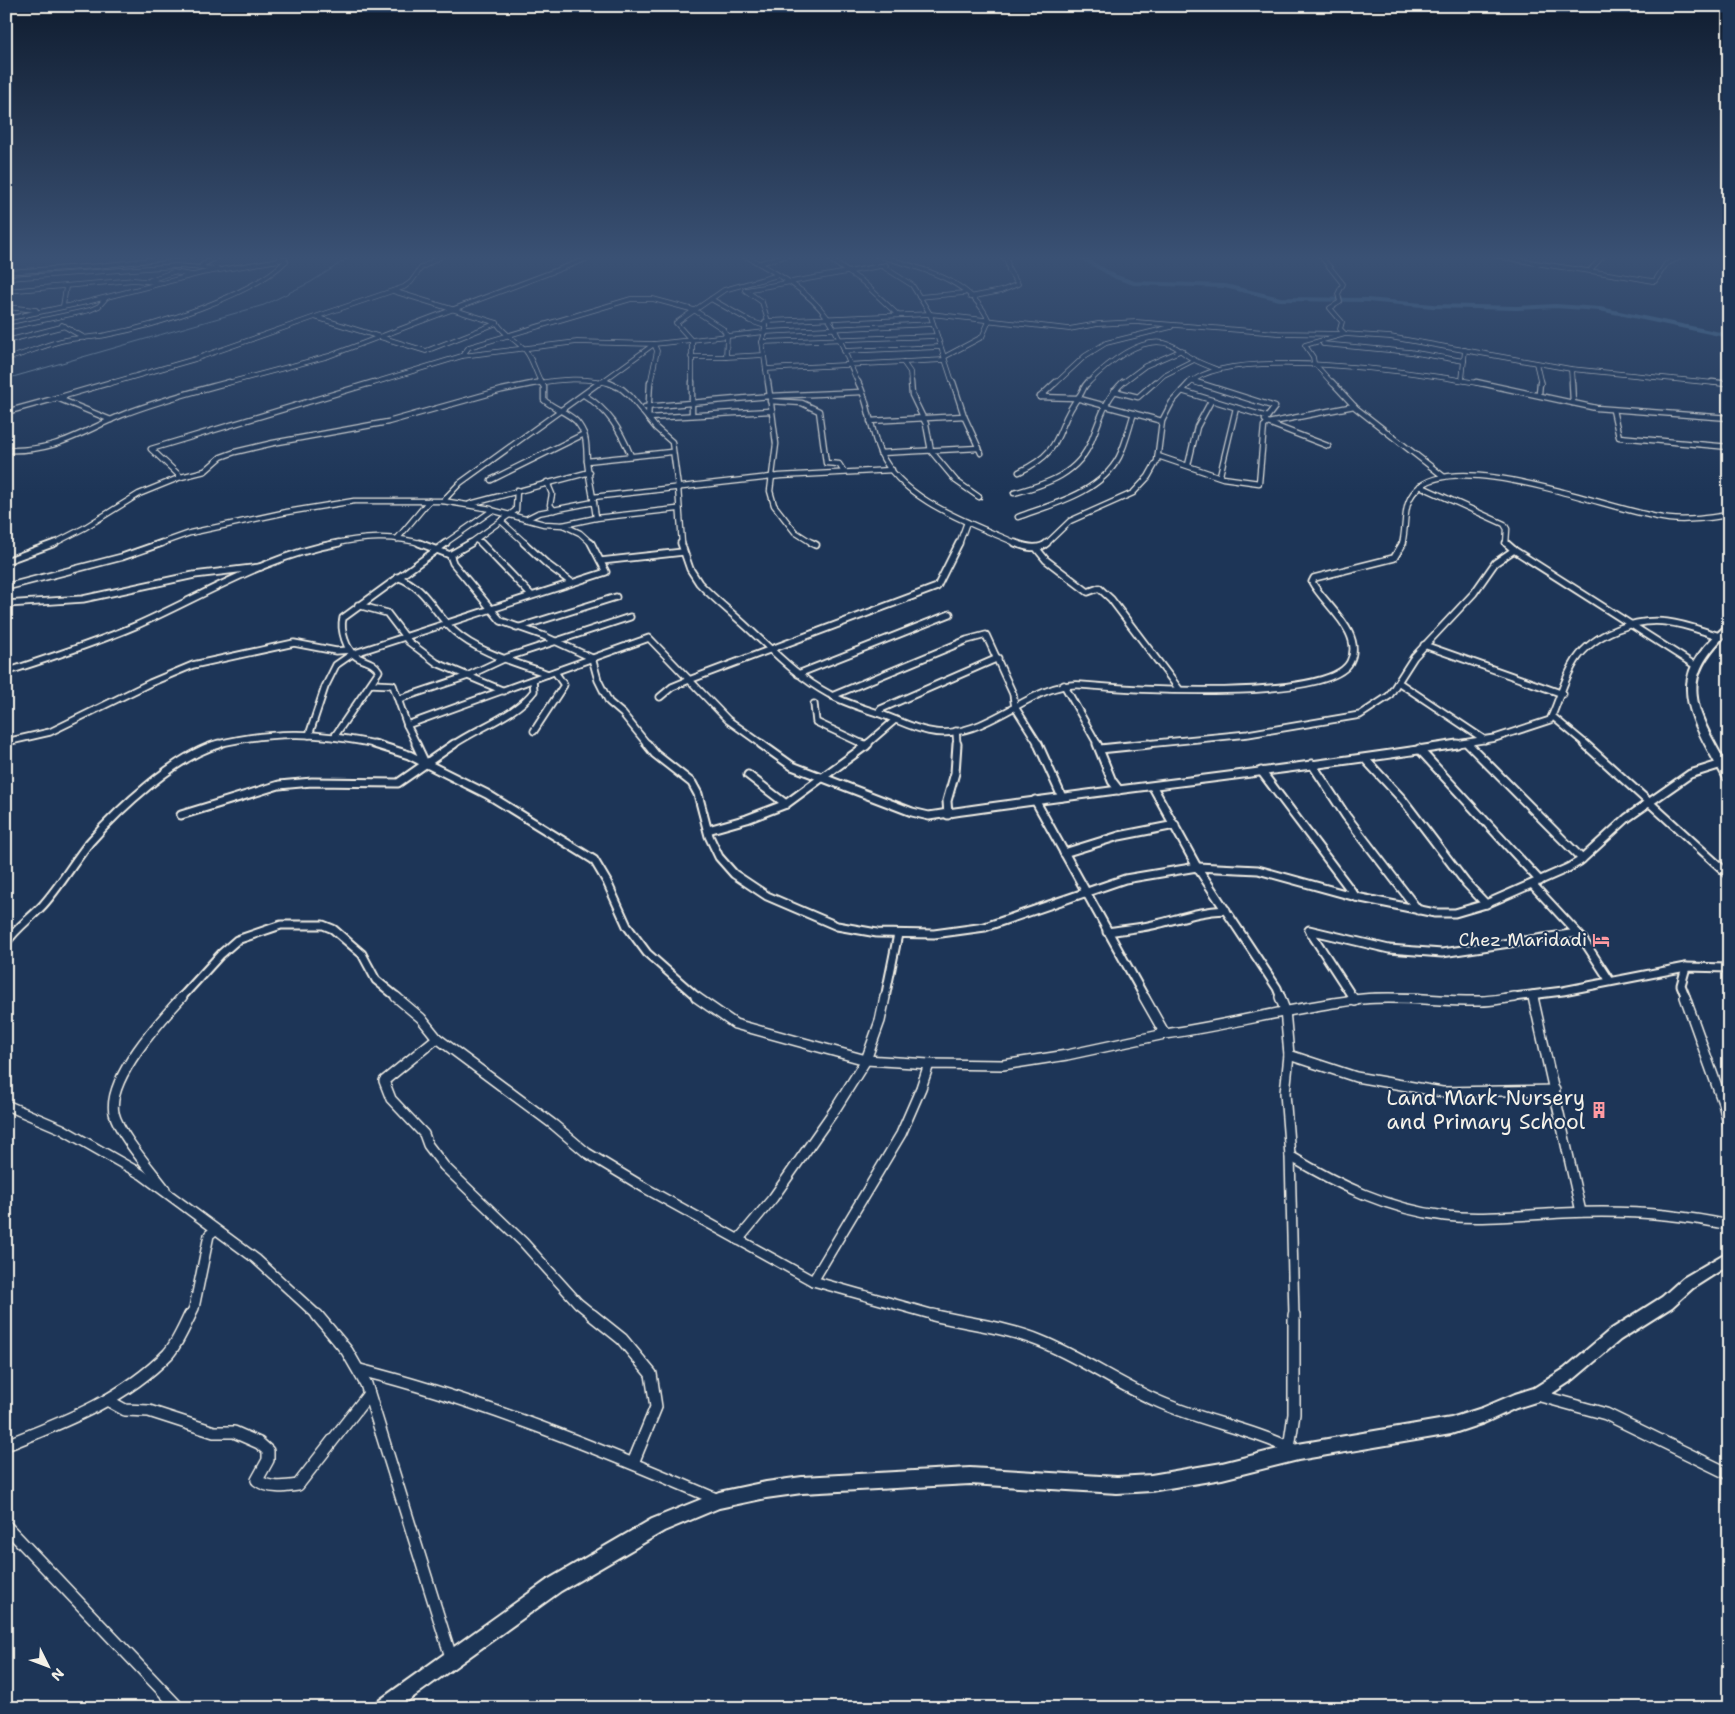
<svg xmlns="http://www.w3.org/2000/svg" width="1735" height="1714" font-family="'Shantell Sans',sans-serif">
<style>
.lines{fill:none;stroke-linecap:round;stroke-linejoin:round}
.stream{stroke:#8ca2b3;stroke-width:1}
.canal{stroke:#476d8f;stroke-width:4}
.minor-far5-casing{stroke:#f4f1e8;stroke-width:5.5}
.minor-far4-casing{stroke:#f4f1e8;stroke-width:7}
.minor-far3-casing{stroke:#f4f1e8;stroke-width:9}
.minor-far2-casing{stroke:#f4f1e8;stroke-width:11}
.minor-far1-casing{stroke:#f4f1e8;stroke-width:12}
.minor-casing{stroke:#f4f1e8;stroke-width:14}
.secondary-casing{stroke:#f4f1e8;stroke-width:4}
.trunk-casing{stroke:#f4f1e8;stroke-width:4}
.minor-far5{stroke:#1d3557;stroke-width:4}
.minor-far4{stroke:#1d3557;stroke-width:4.5}
.minor-far3{stroke:#1d3557;stroke-width:5.5}
.minor-far2{stroke:#1d3557;stroke-width:7}
.minor-far1{stroke:#1d3557;stroke-width:9}
.minor{stroke:#1d3557;stroke-width:11}
.secondary{fill:#1d3557;fill-rule:evenodd}
.trunk{fill:#6b6f75;fill-rule:evenodd}
.labels{text-anchor:middle;stroke-width:4;stroke-linejoin:round;paint-order:stroke}
.poi-label{font-size:18px;fill:#f4f1e8;stroke:#1d3557;text-anchor:end}
.near-poi-label{font-size:21px;fill:#f4f1e8;stroke:#1d3557;text-anchor:end}
</style>
<rect width="100%" height="100%" fill="#1d3557"/>
<filter id="ink" filterUnits="userSpaceOnUse"><feTurbulence type="fractalNoise" baseFrequency=".02" numOctaves="2"/><feDisplacementMap in="SourceGraphic" scale="10" xChannelSelector="R" yChannelSelector="G"/><feConvolveMatrix kernelMatrix="1 2 1 2 8 2 1 2 1" color-interpolation-filters="sRGB"/></filter>
<g filter="url(#ink)">
<g class="lines">
<g class="stream">
<polyline points="6,257 26,255"/>
<polyline points="6,379 264,305 311,282 353,255"/>
</g>
<polyline class="canal" points="1077,255 1116,277 1134,283 1225,286 1280,299 1367,300 1433,306 1517,308 1555,306 1600,309 1729,336"/>
<g class="minor-far5-casing">
<g id="minor-far5">
<polyline points="443,255 421,268 411,282 404,287 315,317 426,351 497,323"/>
<path d="M 744,255 C 774,272 807,289 827,317 C 842,337 847,362 859,384"/>
<polyline points="823,255 863,282 898,315"/>
<path d="M 877,255 C 917,268 970,277 989,321 L 982,337 L 946,356"/>
<polyline points="1320,255 1343,284 1338,294 1340,302 1330,308 1342,322 1340,329 1345,334"/>
<path d="M 1494,255 C 1547,267 1599,271 1652,281 L 1655,281 L 1666,264 L 1685,255"/>
<polyline points="760,263 789,255"/>
<polyline points="202,265 222,255"/>
<polyline points="882,266 912,285 930,314 953,384"/>
<polyline points="1591,269 1604,255"/>
<polyline points="6,272 98,266 194,255"/>
<polyline points="10,278 176,266 218,269"/>
<polyline points="150,280 173,272 192,275"/>
<polyline points="745,290 762,302 768,321"/>
<polyline points="746,290 886,265"/>
<polyline points="6,291 134,280 164,283"/>
<path d="M 393,291 L 497,323 C 504,335 517,340 526,351 C 533,360 536,374 542,384"/>
<polyline points="919,297 964,293"/>
<polyline points="970,297 1001,291 1018,284 1009,271 1007,260 1000,255"/>
<polyline points="711,299 750,321 765,326"/>
<polyline points="63,306 66,287"/>
<polyline points="6,307 36,310"/>
<polyline points="6,319 87,302 202,273 285,259"/>
<polyline points="62,325 85,338"/>
<polyline points="6,328 90,310 99,306 106,298"/>
<polyline points="6,341 65,326"/>
<polyline points="762,342 937,336"/>
<polyline points="1323,344 1410,352 1464,361"/>
<polyline points="844,351 940,347"/>
<polyline points="462,356 469,347 631,299 653,299 694,310 723,329 727,336 726,357 764,355"/>
<polyline points="691,357 726,357"/>
<path d="M 6,359 C 25,354 42,346 61,341 C 76,337 91,338 106,335 C 156,326 251,296 286,261 L 278,255"/>
<polyline points="903,362 910,372 911,384"/>
<polyline points="1536,363 1541,384"/>
<polyline points="766,369 944,360"/>
<polyline points="1571,369 1572,384"/>
<polyline points="1462,380 1465,350"/>
<polyline points="1191,381 1200,384"/>
<polyline points="108,384 195,359 315,317"/>
<polyline points="224,384 329,356 597,255"/>
<polyline points="370,384 462,356 577,342 654,344 657,351 650,384"/>
<path d="M 533,384 C 560,379 585,377 612,384"/>
<polyline points="599,384 654,344 765,332 765,322 768,321 930,314 1069,329 1098,324 1136,322 1278,333 1345,334"/>
<polyline points="692,384 692,341 676,323 724,290 778,275"/>
<polyline points="768,384 762,342 765,332 933,324"/>
<polyline points="1055,384 1085,356 1106,343 1171,327"/>
<path d="M 1087,384 C 1106,365 1142,333 1171,345 C 1179,348 1184,354 1191,358 C 1199,363 1208,366 1216,369"/>
<polyline points="1121,384 1145,366 1182,350"/>
<polyline points="1154,384 1164,375 1194,360"/>
<path d="M 1189,384 C 1227,344 1428,374 1483,384"/>
<polyline points="1333,384 1314,363 1313,357 1305,345 1345,334 1390,337 1571,369 1725,384"/>
</g>
</g>
<g class="minor-far4-casing">
<g id="minor-far4">
<path d="M 541,382 L 544,387 L 544,400 C 553,408 568,413 576,421 C 588,435 586,445 587,461 C 589,480 594,499 596,518 L 563,525 L 580,533 L 592,544"/>
<polyline points="607,382 622,389 630,396 656,428 672,442 678,487 682,544"/>
<polyline points="650,382 648,418 770,411"/>
<polyline points="692,382 692,415"/>
<polyline points="768,382 770,396 861,392"/>
<path d="M 858,382 C 870,404 870,430 880,452 C 903,502 971,523 1018,544"/>
<polyline points="911,382 912,395 926,424 931,451 956,481 979,497"/>
<polyline points="953,382 964,416 981,453"/>
<polyline points="1196,382 1275,407 1265,420 1268,423 1328,446"/>
<polyline points="1332,382 1356,408 1443,476"/>
<polyline points="1476,382 1596,408 1729,418"/>
<polyline points="1572,382 1573,403"/>
<polyline points="1712,382 1729,384"/>
<polyline points="1114,391 1138,397 1155,382"/>
<polyline points="1182,391 1267,417"/>
<polyline points="1539,394 1540,382"/>
<path d="M 584,395 C 609,410 620,430 631,456"/>
<polyline points="1040,397 1056,382"/>
<polyline points="1040,397 1076,398 1162,421"/>
<polyline points="770,401 802,403 819,411 826,463 839,464 844,472"/>
<polyline points="645,407 770,396 776,444 770,491 774,505 795,532 814,544"/>
<polyline points="1613,410 1619,437 1729,447"/>
<polyline points="6,412 57,398"/>
<polyline points="111,420 57,398 112,382"/>
<polyline points="870,421 964,416"/>
<path d="M 6,450 C 55,452 79,433 122,415 C 157,401 193,392 229,382"/>
<polyline points="880,453 979,448"/>
<polyline points="1158,456 1223,478 1259,483 1264,426 1268,423 1354,406"/>
<polyline points="587,461 671,452"/>
<polyline points="1188,465 1197,427 1211,401"/>
<path d="M 1019,472 C 1068,449 1053,428 1080,395 C 1083,391 1083,387 1088,382"/>
<polyline points="1220,475 1236,408"/>
<polyline points="181,477 151,449 374,382"/>
<polyline points="491,480 584,434"/>
<polyline points="547,482 552,494 550,505 554,510"/>
<polyline points="1420,486 1504,524 1507,529 1506,544"/>
<path d="M 1014,493 C 1047,484 1079,474 1092,439 C 1101,417 1105,399 1123,382"/>
<polyline points="593,497 780,476 892,470"/>
<polyline points="470,504 590,472"/>
<polyline points="491,510 544,524 563,525"/>
<path d="M 1018,517 C 1053,504 1100,493 1119,457 C 1126,443 1129,428 1134,413"/>
<polyline points="596,518 677,509"/>
<polyline points="526,519 538,513 594,502"/>
<polyline points="501,521 526,544"/>
<polyline points="397,539 429,501"/>
<polyline points="476,540 482,544"/>
<polyline points="53,544 84,528 139,494 181,477 205,471 221,457 235,452 273,443 388,422 502,390 541,382"/>
<polyline points="159,544 190,533 287,512 354,501 443,501"/>
<path d="M 333,544 C 361,537 395,535 423,544"/>
<polyline points="444,544 490,512 491,509 443,501 460,483 600,382"/>
<polyline points="469,544 516,510 517,490"/>
<polyline points="959,544 967,522"/>
<polyline points="1046,544 1070,521 1133,493 1148,477 1157,461 1162,421 1172,402 1190,382"/>
<path d="M 1402,544 C 1407,526 1402,504 1416,490 C 1457,446 1615,513 1669,519 C 1689,521 1709,518 1729,515"/>
</g>
</g>
<g class="minor-far3-casing">
<g id="minor-far3">
<polyline points="419,543 450,555 453,563 501,621 544,636 592,658 598,680 609,702 623,714 648,745"/>
<polyline points="481,543 531,595"/>
<polyline points="524,543 548,565 571,582"/>
<path d="M 681,543 L 690,569 L 699,583 C 714,599 731,612 747,627 C 773,651 797,677 829,694 C 846,704 867,709 886,716 C 900,721 913,728 928,731 C 985,744 1030,681 1081,685 C 1126,689 1329,703 1350,662 C 1365,633 1324,605 1312,582 L 1314,578 L 1394,558 L 1403,543"/>
<polyline points="812,543 816,545"/>
<path d="M 1015,543 C 1025,547 1038,551 1047,543"/>
<polyline points="1506,543 1514,550 1696,666"/>
<polyline points="1037,549 1046,560 1088,592 1099,588 1111,599 1179,689"/>
<polyline points="450,555 471,543"/>
<polyline points="6,561 55,543"/>
<polyline points="601,561 683,552"/>
<path d="M 397,577 C 426,587 433,612 454,631 C 478,653 518,663 548,674 L 649,638 L 728,720 L 763,745"/>
<polyline points="6,587 122,557 162,543"/>
<polyline points="6,604 83,599 194,575 261,567"/>
<polyline points="358,605 387,613 409,642 437,663 504,691"/>
<polyline points="517,628 616,597"/>
<polyline points="1424,645 1563,694"/>
<path d="M 6,672 C 49,658 93,644 135,626 C 201,597 267,555 339,543"/>
<polyline points="798,674 950,614"/>
<polyline points="372,684 393,685 407,725"/>
<polyline points="1064,685 1098,745"/>
<polyline points="832,696 967,640 986,635 1013,694 1015,707 1039,745"/>
<polyline points="660,697 672,687 689,680 937,587 959,543"/>
<polyline points="399,699 465,677 508,657 630,617"/>
<polyline points="814,704 816,722 865,745"/>
<polyline points="878,713 881,709 998,658"/>
<polyline points="1552,716 1587,745"/>
<polyline points="534,731 564,685 555,672"/>
<polyline points="956,731 957,745"/>
<polyline points="309,735 325,687 336,665 352,654 606,572 591,543"/>
<path d="M 334,737 L 379,671 C 373,661 366,662 357,657 C 346,651 340,629 343,618 L 446,543"/>
<polyline points="1485,740 1398,682 1414,657 1474,593 1495,563 1514,550"/>
<polyline points="6,742 50,732 150,683 193,665 294,643 336,651 350,650"/>
<polyline points="1467,743 1469,745"/>
<path d="M 214,745 C 275,730 318,732 380,745"/>
<polyline points="417,745 407,725 548,674"/>
<path d="M 453,745 C 479,727 515,716 534,691 L 533,680"/>
<polyline points="866,745 895,720"/>
<polyline points="1136,745 1248,734 1360,715 1389,696 1398,682"/>
<path d="M 1450,745 L 1495,738 L 1550,720 C 1559,701 1564,678 1576,660 C 1594,633 1636,618 1667,622 C 1685,624 1702,631 1719,636"/>
</g>
</g>
<g class="minor-far2-casing">
<g id="minor-far2">
<polyline points="374,744 409,755 487,794 594,860 607,882 627,926 647,953 698,998"/>
<polyline points="416,744 425,763"/>
<polyline points="647,744 655,754 692,783 698,794 709,836 719,857 734,874 767,896 837,926 877,933 934,934 985,927 1125,879 1197,867 1258,870 1356,897 1435,913 1455,913 1486,904 1568,868 1580,861 1627,818 1690,774 1722,764"/>
<path d="M 761,744 L 792,766 L 912,812 L 929,816 C 1105,789 1282,772 1457,744"/>
<polyline points="862,744 866,746"/>
<polyline points="1038,744 1062,797"/>
<polyline points="1097,744 1112,781 1119,790"/>
<polyline points="1468,744 1582,859"/>
<polyline points="1585,744 1729,875"/>
<polyline points="1100,749 1149,744"/>
<polyline points="1419,749 1540,881"/>
<polyline points="1365,759 1403,800 1466,883 1486,904"/>
<polyline points="1312,764 1346,816 1418,910"/>
<polyline points="1261,771 1356,897"/>
<polyline points="748,775 786,804"/>
<polyline points="1153,787 1197,867 1277,988 1281,998"/>
<polyline points="1035,800 1145,998"/>
<polyline points="181,815 279,785 312,782 398,783 454,744"/>
<polyline points="948,815 947,801 955,773 957,744"/>
<polyline points="708,830 747,819 786,804 868,744"/>
<polyline points="1064,853 1119,836 1175,825"/>
<polyline points="1533,885 1582,938 1610,981"/>
<path d="M 1107,932 C 1125,929 1144,928 1161,923 C 1184,917 1201,911 1226,910"/>
<path d="M 6,943 C 16,928 31,918 43,905 C 60,886 73,863 89,843 C 118,810 176,755 219,744"/>
<polyline points="1533,995 1534,998"/>
<polyline points="181,998 221,954 237,940 281,925 323,925 333,929 362,954 376,980 398,998"/>
<polyline points="885,998 898,934"/>
<polyline points="1353,998 1309,930 1389,949 1442,953 1577,933"/>
<polyline points="1375,998 1419,998"/>
<polyline points="1505,998 1563,991 1686,967 1729,968"/>
<polyline points="1686,998 1681,985 1686,967"/>
</g>
</g>
<g class="minor-far1-casing">
<g id="minor-far1">
<polyline points="396,997 421,1018 437,1038 554,1125 587,1153 645,1188 813,1281 938,1316"/>
<polyline points="696,997 735,1024 866,1060 880,1021 885,997"/>
<path d="M 1144,997 L 1165,1034 C 1232,1025 1296,1006 1363,999 C 1403,995 1442,1002 1481,1001 C 1492,1001 1504,998 1515,997"/>
<polyline points="1280,997 1285,1010 1289,1055 1285,1093 1290,1156 1294,1316"/>
<polyline points="1352,997 1355,1001"/>
<polyline points="1533,997 1581,1212"/>
<polyline points="1685,997 1723,1103 1729,1127"/>
<polyline points="437,1038 384,1081 391,1099 424,1134 428,1145 444,1166 523,1242 578,1303 594,1316"/>
<polyline points="1289,1055 1356,1077 1442,1092 1555,1090"/>
<polyline points="6,1105 62,1129 141,1174 256,1259 318,1316"/>
<path d="M 1290,1156 C 1338,1185 1388,1209 1445,1216 C 1484,1220 1524,1215 1563,1213 C 1619,1210 1674,1213 1729,1225"/>
<path d="M 165,1189 C 151,1170 119,1134 114,1113 C 107,1079 160,1021 182,997"/>
<polyline points="738,1240 773,1198 836,1108 866,1060 929,1064"/>
<polyline points="813,1281 901,1134 921,1088 929,1064 1003,1065 1067,1055 1165,1034"/>
<polyline points="190,1316 194,1308 209,1235 215,1230"/>
</g>
</g>
<g class="minor-casing">
<g id="minor">
<polyline points="317,1315 347,1351 366,1384 451,1657"/>
<polyline points="592,1315 622,1339 651,1374 656,1407 633,1463"/>
<path d="M 933,1315 C 969,1324 1006,1327 1040,1341 C 1080,1357 1116,1383 1155,1400 C 1200,1421 1250,1428 1294,1450"/>
<path d="M 360,1370 C 483,1401 600,1449 716,1499"/>
<polyline points="1537,1395 1606,1414 1729,1474"/>
<path d="M 107,1400 L 125,1410 L 149,1411 L 214,1432 L 234,1432 L 259,1443 L 268,1451 L 268,1460 L 257,1480 C 269,1489 284,1487 298,1485 L 368,1395"/>
<path d="M 6,1445 C 64,1422 123,1400 168,1354 C 177,1344 184,1327 190,1315"/>
<polyline points="1289,1448 1294,1414 1294,1315"/>
<polyline points="6,1526 179,1708"/>
</g>
</g>
<g class="secondary-casing">
<g id="secondary">
<path d="M 1726,625 L 1729,625 L 1729,632 C 1689,670 1688,694 1714,742 C 1722,758 1729,764 1729,782 L 1724,779 C 1710,752 1681,710 1688,678 C 1692,657 1711,639 1726,625 Z"/>
<polygon points="1729,1251 1729,1265 1693,1288 1672,1307 1620,1340 1574,1379 1542,1400 1516,1408 1484,1423 1451,1434 1298,1460 1222,1479 1151,1491 1117,1493 970,1484 802,1493 766,1498 719,1508 664,1531 561,1591 398,1708 374,1708 377,1702 549,1579 652,1519 719,1492 766,1482 802,1477 970,1468 1117,1477 1151,1475 1222,1463 1298,1444 1451,1418 1482,1408 1515,1394 1534,1388 1564,1369 1610,1330 1662,1297 1683,1278"/>
</g>
</g>
<g class="trunk-casing">
<polygon id="trunk" points="1723,255 1729,255 1729,257 1723,256"/>
</g>
<use href="#minor-far5" class="minor-far5"/>
<use href="#minor-far4" class="minor-far4"/>
<use href="#minor-far3" class="minor-far3"/>
<use href="#minor-far2" class="minor-far2"/>
<use href="#minor-far1" class="minor-far1"/>
<use href="#minor" class="minor"/>
<use href="#secondary" class="secondary"/>
<use href="#trunk" class="trunk"/>
</g>
</g>
<linearGradient id="sky" x2="0" y2="1"><stop stop-color="#101d30"/><stop offset="0.52" stop-color="#3a5174"/><stop offset="1" stop-color="#3a5174" stop-opacity="0"/></linearGradient>
<rect width="1735" height="495" fill="url(#sky)"/>
<defs>
<g id="hotel-bare" transform="scale(1.35)"><path d="M-6-4.5h1.5V1H6V5H4.5V3h-9V5H-6ZM-4 0a1.8 1.8 0 1 1 3.6 0ZM.5 0V-2.5h3Q6-2.5 6 0Z" fill="#ff9aa2" stroke="#1d3557" stroke-width="2.5" paint-order="stroke"/></g>
<g id="building-bare" transform="scale(1.35)"><path d="M-4-6H4V6H1V3H-1V6H-4ZM-2.5-4.3h1.7v1.8h-1.7ZM.8-4.3h1.7v1.8H.8ZM-2.5-1h1.7V.8h-1.7ZM.8-1h1.7V.8H.8Z" fill="#ff9aa2" stroke="#1d3557" stroke-width="2.5" paint-order="stroke"/></g>
</defs>
<g fill-rule="evenodd">
<use href="#hotel-bare" x="1601" y="940"/>
<use href="#building-bare" x="1599" y="1110"/>
</g>
<g class="labels">
<g class="poi-label">
<text x="1587" y="946">Chez Maridadi</text>
</g>
<g class="near-poi-label">
<text x="1585" y="1105">Land Mark Nursery<tspan x="1585" dy="24">and Primary School</tspan></text>
</g>
</g>
<rect width="1735" height="1714" fill="none" stroke="#1d3557" stroke-width="25"/>
<rect x="12" y="12" width="1710" height="1689" fill="none" stroke="#f4f1e8" stroke-width="2" filter="url(#ink)"/>
<g transform="translate(48 1666) rotate(132)" stroke="#1d3557" stroke-width="4" paint-order="stroke">
<path d="M0-4L9 19L0 12L-9 19Z" fill="#f4f1e8"/>
<text y="-8" font-size="14" font-weight="bold" text-anchor="middle" fill="#f4f1e8">N</text>
</g>
</svg>
